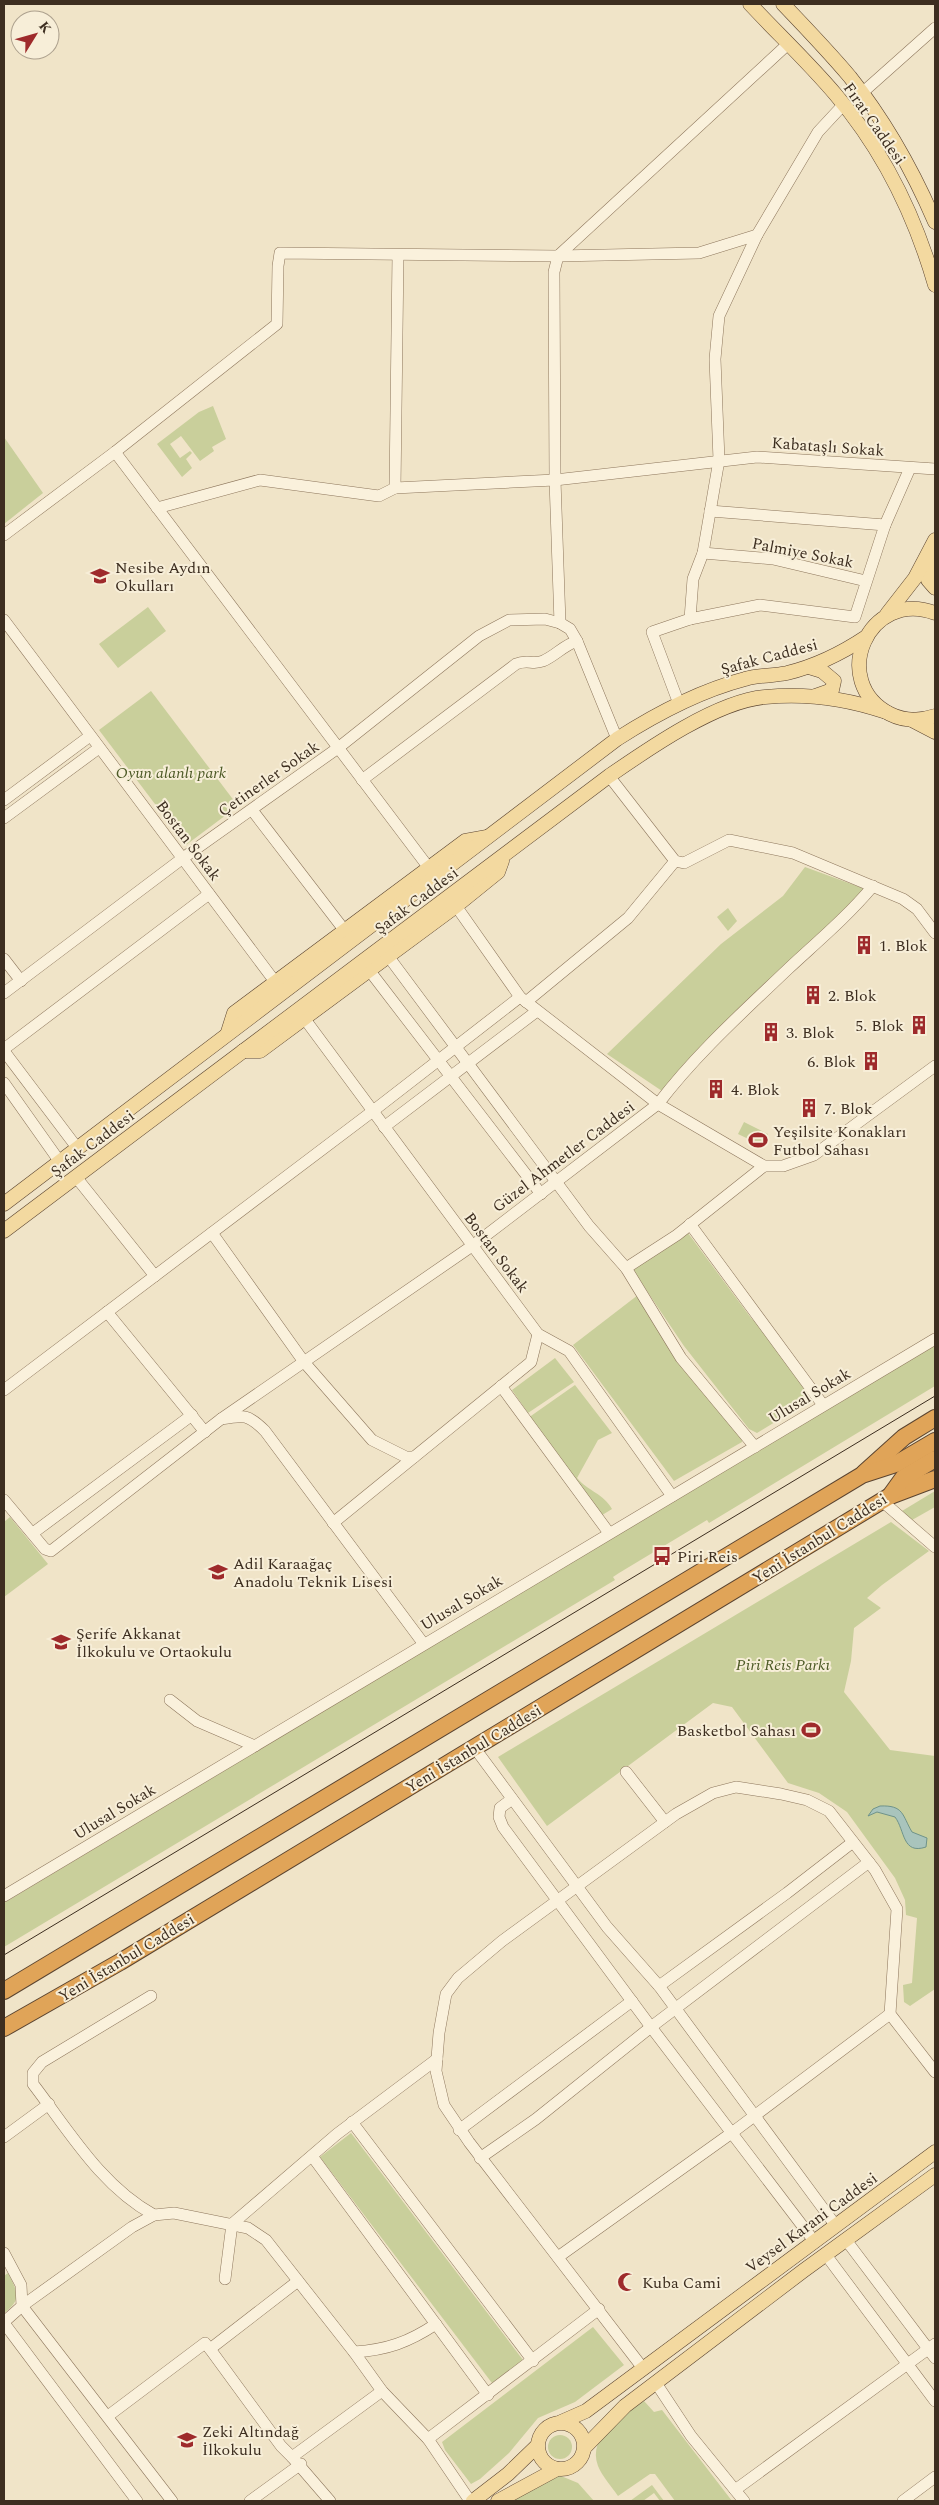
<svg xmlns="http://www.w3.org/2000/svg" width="939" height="2505" font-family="Spectral,serif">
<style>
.green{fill:#c9cf9b}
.water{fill:#a9c4bc;stroke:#6f938a}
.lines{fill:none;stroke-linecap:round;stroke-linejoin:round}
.minor-casing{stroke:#8d765c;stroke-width:12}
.major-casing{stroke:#5b4430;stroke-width:15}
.highway-casing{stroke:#5b4430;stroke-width:18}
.minor{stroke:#faf1dc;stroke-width:11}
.major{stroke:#f3d9a0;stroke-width:14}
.highway{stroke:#e0a458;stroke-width:16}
.tram{stroke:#3d2e20;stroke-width:1}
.labels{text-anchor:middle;stroke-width:4;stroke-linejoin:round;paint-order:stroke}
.street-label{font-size:16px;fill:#3d2e20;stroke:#f7eed8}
.poi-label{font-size:16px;fill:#3d2e20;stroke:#f7eed8;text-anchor:start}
.park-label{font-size:16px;font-style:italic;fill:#4d5a26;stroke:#f7eed8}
</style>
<rect width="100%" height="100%" fill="#f0e4c8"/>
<g class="green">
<polygon points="213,406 226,439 212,447 214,451 200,461 181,436 170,444 180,458 190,451 192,453 186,459 192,468 182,477 157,444 199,412"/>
<polygon points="4,437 43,493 4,524"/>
<polygon points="148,607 166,631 118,668 99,644"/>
<polygon points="151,691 238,806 186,845 99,730"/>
<polygon points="805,867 865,889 662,1091 607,1054 721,944 783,896"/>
<polygon points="728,908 737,921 728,931 717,917"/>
<polygon points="744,1122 768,1134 763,1146 738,1134"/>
<polygon points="688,1233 751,1318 762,1328 809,1394 806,1403 757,1433 749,1429 684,1346 634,1272 633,1268"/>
<polygon points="638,1295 742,1433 742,1442 674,1481 573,1345"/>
<polygon points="935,1344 935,1386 709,1523 707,1520 619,1573 613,1577 615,1580 4,1947 4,1903"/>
<polygon points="555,1358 574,1382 528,1413 512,1390"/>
<path d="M 575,1385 L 612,1433 L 598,1440 L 577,1478 C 588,1491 604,1494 612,1509 L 599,1517 L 528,1418 Z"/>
<polygon points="935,1491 935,1507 912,1520 902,1511"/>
<polygon points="10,1517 48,1564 4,1597 4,1522"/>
<polygon points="891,1522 929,1551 882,1585 867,1598 881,1608 854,1628 851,1661 844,1692 890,1750 935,1756 935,1989 910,2006 904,2002 903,1985 912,1983 917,1918 906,1915 905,1900 895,1878 847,1812 819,1793 788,1783 732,1707 713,1703 547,1826 498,1757"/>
<polygon points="351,2133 523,2360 492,2383 320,2157"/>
<path d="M 8,2273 C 17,2291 23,2299 4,2313 L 4,2276 Z"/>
<polygon points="593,2327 624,2365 575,2402 538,2418 509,2453 480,2479 471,2484 445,2450 442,2442"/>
<path d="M 644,2401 L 654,2412 L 662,2410 L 732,2501 L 675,2501 L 655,2474 L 650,2474 L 618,2496 C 612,2487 602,2476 598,2466 C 587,2435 623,2416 644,2401 Z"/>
<circle cx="560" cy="2447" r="12"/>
<polygon points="561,2476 578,2483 594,2501 509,2501 549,2477"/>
<polygon points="652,2485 664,2501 660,2501 654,2493 643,2501 630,2501"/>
</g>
<path class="water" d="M 880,1806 C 904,1805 902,1815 912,1832 L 927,1838 L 926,1847 C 902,1855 905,1830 895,1817 L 877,1812 L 868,1816 L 873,1809 Z"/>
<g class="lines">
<g class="minor-casing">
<g id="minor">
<polyline points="862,93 935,28"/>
<polyline points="115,452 429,868"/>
<polyline points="395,488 555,480 757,457 935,469"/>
<polyline points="157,508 260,480 379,496 395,488 398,255"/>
<polyline points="710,511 885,525 910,468"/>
<polyline points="4,535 115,452 277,324 278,266 280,253 558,256 699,253 757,235 818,132 844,104"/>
<polyline points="703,553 773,559 866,581"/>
<polyline points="690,619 760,605 855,617 885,525"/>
<polyline points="4,620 276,983"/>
<polyline points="560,623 555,480 554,272 558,256 788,44"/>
<polyline points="679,704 652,632 690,619 693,579 703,553 719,460 715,359 719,316 757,235"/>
<polyline points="609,776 675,861 684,863 729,840 793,853 903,899 917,909 935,933"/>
<path d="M 362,780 L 516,664 C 527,659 533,665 543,661 C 555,656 564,645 577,641"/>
<polyline points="4,800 90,736"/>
<polyline points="252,810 345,931"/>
<polyline points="4,818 99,748"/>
<path d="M 456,906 L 520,997 L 658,1104 C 696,1054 743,1012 788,969 C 817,942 847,917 873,886"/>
<polyline points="388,956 589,1226 626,1268 681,1358 755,1447"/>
<polyline points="4,959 21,981"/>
<polyline points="369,970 541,1194"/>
<polyline points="4,993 183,858 338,748 479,636 509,620 545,619 560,623 570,629 577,641 617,739"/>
<polyline points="526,1002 628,918 675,861"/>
<polyline points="304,1018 538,1334 569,1351 672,1496"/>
<polyline points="4,1049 209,894"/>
<polyline points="4,1051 78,1149"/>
<polyline points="4,1083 60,1162"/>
<polyline points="384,1127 537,1011"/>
<polyline points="76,1177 155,1276"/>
<polyline points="690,1224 823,1405"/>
<polyline points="212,1233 304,1362 372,1440 406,1457 414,1457"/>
<polyline points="626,1268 677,1235 764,1166"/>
<polyline points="107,1312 205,1432"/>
<polyline points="501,1386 609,1533"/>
<polyline points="4,1390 373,1111 520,997"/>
<polyline points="221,1419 472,1246 658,1104 764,1166 783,1166 814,1155 935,1066"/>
<path d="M 4,1500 L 45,1549 L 51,1551 L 221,1419 C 244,1415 248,1414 265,1431 L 423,1643"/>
<polyline points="882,1501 935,1547"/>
<polyline points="333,1523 531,1362 538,1334"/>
<polyline points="33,1533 192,1415"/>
<polyline points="170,1700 197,1721 255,1746"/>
<polyline points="474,1747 607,1927 659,1986 836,2226"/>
<polyline points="626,1772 665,1822"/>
<polyline points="512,1799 500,1808 499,1817 503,1827 651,2027 814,2241"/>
<polyline points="4,1896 935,1339"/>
<polyline points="659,1986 787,1893 853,1842"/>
<path d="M 151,1996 L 42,2062 L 33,2073 L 33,2084 C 69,2131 101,2186 154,2215"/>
<polyline points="352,2122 533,2361"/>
<polyline points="459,2130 632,2001"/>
<polyline points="4,2137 49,2104"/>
<polyline points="312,2156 488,2395"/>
<polyline points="480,2158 536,2119 651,2027 869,1862"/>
<polyline points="846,2240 935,2358"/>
<polyline points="4,2253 21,2285 22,2306 4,2322"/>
<polyline points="826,2255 935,2401"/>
<polyline points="558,2257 733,2132 890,2014"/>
<polyline points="225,2279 232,2224 337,2134 437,2059"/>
<polyline points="4,2323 137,2501"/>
<polyline points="210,2349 281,2446 292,2457"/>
<path d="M 354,2352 C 387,2350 409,2342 436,2324"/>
<polyline points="642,2367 469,2142 444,2105 436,2071 439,2033 446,1994 458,1978 502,1941 676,1814 713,1793 736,1787 781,1794 807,1800 829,1811 875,1870 897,1909 890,2014 935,2072"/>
<polyline points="656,2383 691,2436 744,2501"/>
<polyline points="108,2416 205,2343 210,2349 298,2281"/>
<polyline points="428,2439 599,2309"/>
<polyline points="735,2490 935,2344"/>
<polyline points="172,2501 22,2306 132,2227 154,2215 174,2213 248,2228 266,2240 354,2352 382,2391 428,2439 470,2501"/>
<polyline points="250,2501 301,2464"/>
<polyline points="330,2501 292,2457 382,2391"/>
<polyline points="903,2501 935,2477"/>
</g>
</g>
<g class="major-casing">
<g id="major">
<path d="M 750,4 C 778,34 809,63 836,95 C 883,150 915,216 935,285"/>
<path d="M 783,4 C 806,28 829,52 850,77 C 885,121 913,171 935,222"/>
<polyline points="928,559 928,580 935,588"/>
<path d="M 935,613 C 868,588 828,682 890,714 C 904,721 920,721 935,716"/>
<polyline points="887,614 915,578 935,540"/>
<polyline points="809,667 822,671 834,681 832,690 815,696"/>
<polyline points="912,720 935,732"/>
<polyline points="228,1032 234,1013 465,841 487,837"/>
<polyline points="243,1051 260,1051 456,906 498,872 502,861"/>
<path d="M 4,1204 L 617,739 C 656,714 699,691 745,679 C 758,675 773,676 787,673 C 816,666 842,653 866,637"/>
<path d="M 4,1231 L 609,776 C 648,749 717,701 765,697 C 806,693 848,699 886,712"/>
<polyline points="561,2422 586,2411 935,2152"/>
<circle cx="561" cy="2446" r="23"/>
<polyline points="585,2447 625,2406 803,2271 935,2175"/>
<polyline points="473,2501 508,2474 537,2446"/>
<polyline points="498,2501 557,2469"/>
</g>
</g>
<g class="highway-casing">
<g id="highway">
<polyline points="864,1473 904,1437 935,1418"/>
<polyline points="890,1496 935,1479"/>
<polyline points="4,1991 862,1475 896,1464 935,1441"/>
<polyline points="4,2028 120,1962 890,1496 903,1478 935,1459"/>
</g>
</g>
<use href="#minor" class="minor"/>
<use href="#major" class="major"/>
<use href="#highway" class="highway"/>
<polyline class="tram" points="4,1955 935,1396"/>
</g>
<defs>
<g id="school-bare" transform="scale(1.5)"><path d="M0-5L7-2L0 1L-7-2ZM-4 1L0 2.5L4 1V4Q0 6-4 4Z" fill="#9e2a2b" stroke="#f7eed8" stroke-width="2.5" paint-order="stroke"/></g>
<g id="building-bare" transform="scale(1.5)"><path d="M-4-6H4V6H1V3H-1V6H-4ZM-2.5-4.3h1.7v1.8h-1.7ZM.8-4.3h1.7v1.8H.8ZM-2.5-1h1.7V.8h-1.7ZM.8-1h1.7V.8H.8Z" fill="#9e2a2b" stroke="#f7eed8" stroke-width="2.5" paint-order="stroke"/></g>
<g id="stadium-bare" transform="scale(1.5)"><path d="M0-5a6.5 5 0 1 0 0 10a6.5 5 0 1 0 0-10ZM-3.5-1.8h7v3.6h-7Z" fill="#9e2a2b" stroke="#f7eed8" stroke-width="2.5" paint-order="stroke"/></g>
<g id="bus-bare" transform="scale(1.5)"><path d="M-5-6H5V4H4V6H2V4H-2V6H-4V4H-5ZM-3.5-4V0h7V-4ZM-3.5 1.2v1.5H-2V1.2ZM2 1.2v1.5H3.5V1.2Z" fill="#9e2a2b" stroke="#f7eed8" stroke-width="2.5" paint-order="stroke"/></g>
<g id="mosque-bare" transform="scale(1.5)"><path d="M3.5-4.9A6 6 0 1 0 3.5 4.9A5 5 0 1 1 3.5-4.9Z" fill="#9e2a2b" stroke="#f7eed8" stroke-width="2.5" paint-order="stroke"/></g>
</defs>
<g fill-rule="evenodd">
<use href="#school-bare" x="100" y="576"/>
<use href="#building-bare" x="864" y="945"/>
<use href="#building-bare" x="813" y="995"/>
<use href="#building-bare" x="919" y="1025"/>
<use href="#building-bare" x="771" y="1032"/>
<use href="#building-bare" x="871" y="1061"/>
<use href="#building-bare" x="716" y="1089"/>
<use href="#building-bare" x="809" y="1108"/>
<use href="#stadium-bare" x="758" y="1140"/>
<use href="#bus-bare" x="662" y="1556"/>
<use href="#school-bare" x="218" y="1572"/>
<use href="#school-bare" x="61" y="1642"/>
<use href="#stadium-bare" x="811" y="1730"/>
<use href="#mosque-bare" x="627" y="2282"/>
<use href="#school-bare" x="187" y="2440"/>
</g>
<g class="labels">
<g class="street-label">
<text transform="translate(875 123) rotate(55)" y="6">Fırat Caddesi</text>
<text transform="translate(828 446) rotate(4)" y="6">Kabataşlı Sokak</text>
<text transform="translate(803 552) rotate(11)" y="6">Palmiye Sokak</text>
<text transform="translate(769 656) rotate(-15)" y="6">Şafak Caddesi</text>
<text transform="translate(268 778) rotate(-35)" y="6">Çetinerler Sokak</text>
<text transform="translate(189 840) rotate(53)" y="6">Bostan Sokak</text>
<text transform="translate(416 900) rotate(-37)" y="6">Şafak Caddesi</text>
<text transform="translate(92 1143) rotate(-37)" y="6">Şafak Caddesi</text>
<text transform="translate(563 1156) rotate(-37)" y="6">Güzel Ahmetler Caddesi</text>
<text transform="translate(497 1252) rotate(53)" y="6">Bostan Sokak</text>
<text transform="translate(809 1395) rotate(-31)" y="6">Ulusal Sokak</text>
<text transform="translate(819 1538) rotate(-32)" y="6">Yeni İstanbul Caddesi</text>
<text transform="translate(461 1602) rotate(-31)" y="6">Ulusal Sokak</text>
<text transform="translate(473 1748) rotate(-31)" y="6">Yeni İstanbul Caddesi</text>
<text transform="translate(114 1811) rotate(-31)" y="6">Ulusal Sokak</text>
<text transform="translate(126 1957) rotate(-31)" y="6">Yeni İstanbul Caddesi</text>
<text transform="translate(811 2222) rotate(-36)" y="6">Veysel Karani Caddesi</text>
</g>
<g class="poi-label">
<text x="115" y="573">Nesibe Aydın<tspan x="115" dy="18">Okulları</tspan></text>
<text x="879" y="951">1. Blok</text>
<text x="828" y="1001">2. Blok</text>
<text x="904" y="1031" text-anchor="end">5. Blok</text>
<text x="786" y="1038">3. Blok</text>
<text x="856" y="1067" text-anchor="end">6. Blok</text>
<text x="731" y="1095">4. Blok</text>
<text x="824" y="1114">7. Blok</text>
<text x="773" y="1137">Yeşilsite Konakları<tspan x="773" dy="18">Futbol Sahası</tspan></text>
<text x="677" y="1562">Piri Reis</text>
<text x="233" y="1569">Adil Karaağaç<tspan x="233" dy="18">Anadolu Teknik Lisesi</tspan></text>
<text x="76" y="1639">Şerife Akkanat<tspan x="76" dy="18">İlkokulu ve Ortaokulu</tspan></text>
<text x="796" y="1736" text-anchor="end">Basketbol Sahası</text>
<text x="642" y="2288">Kuba Cami</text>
<text x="202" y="2437">Zeki Altındağ<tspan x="202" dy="18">İlkokulu</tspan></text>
</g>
<g class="park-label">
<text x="171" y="778">Oyun alanlı park</text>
<text x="783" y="1670">Piri Reis Parkı</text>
</g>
</g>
<rect width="939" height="2505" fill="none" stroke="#3d2e20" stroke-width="10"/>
<g transform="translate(35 35) rotate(53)"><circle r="24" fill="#f7eed8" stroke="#ada18e"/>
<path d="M0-4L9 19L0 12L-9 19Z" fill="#9e2a2b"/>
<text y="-8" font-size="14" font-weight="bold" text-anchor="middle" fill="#3d2e20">K</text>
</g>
</svg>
